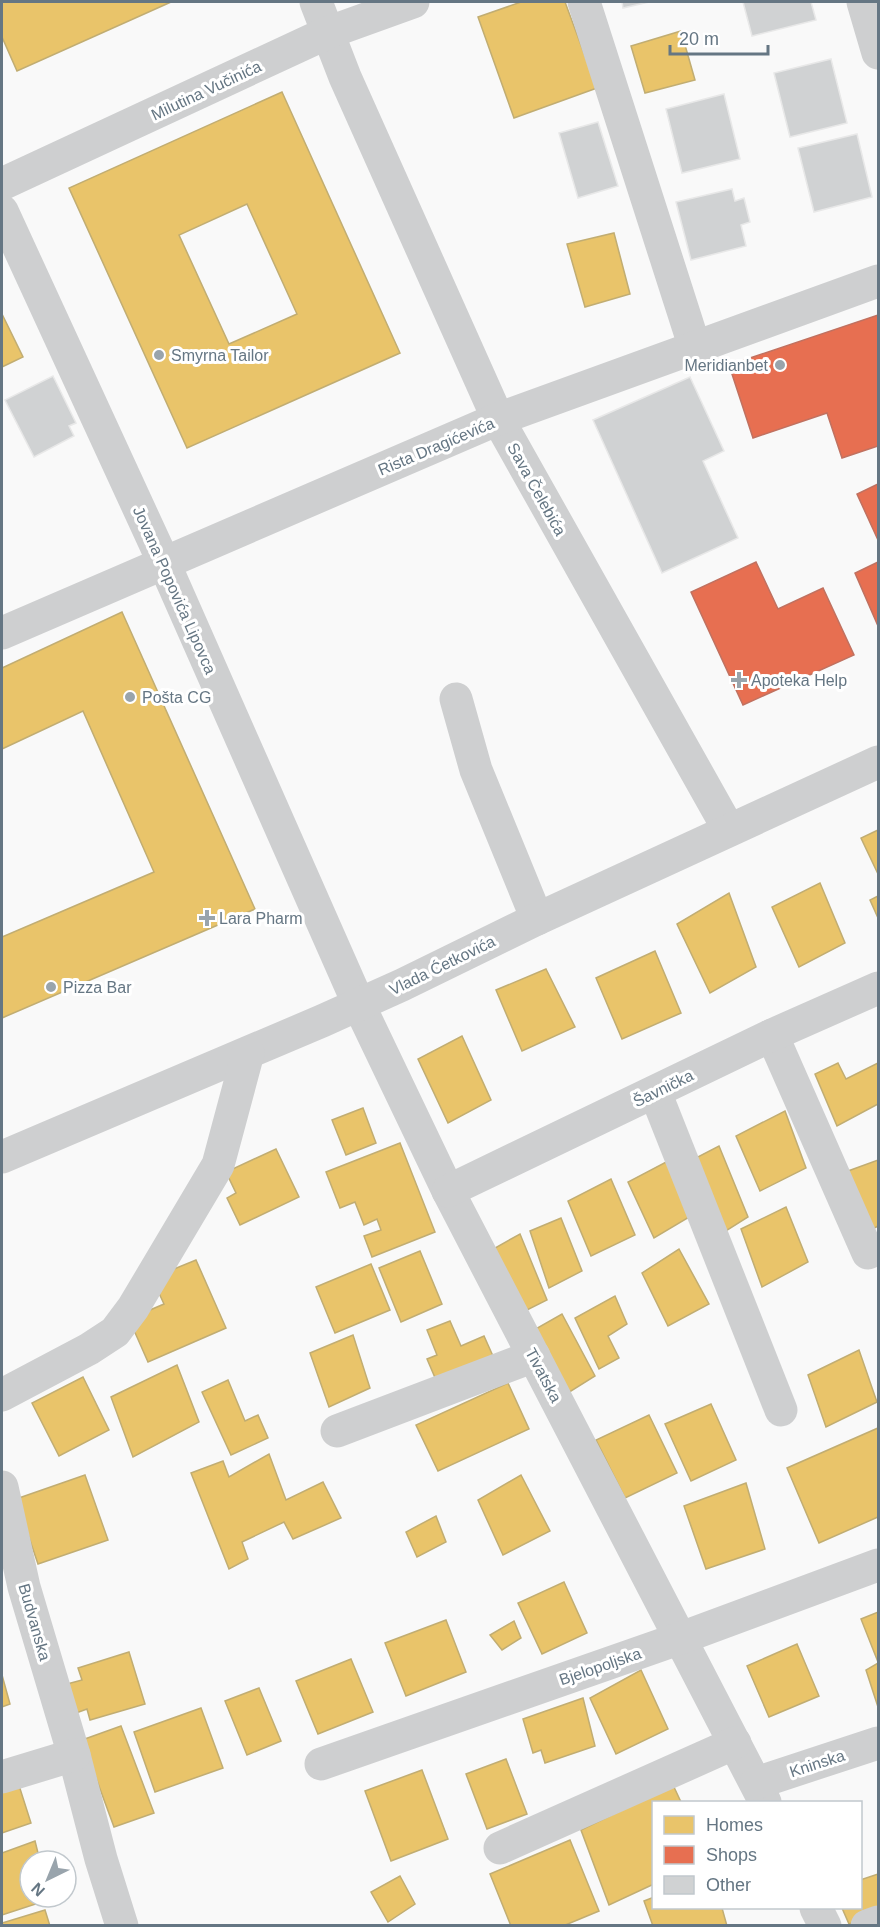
<svg xmlns="http://www.w3.org/2000/svg" width="880" height="1927" font-family="Arial,sans-serif">
<style>
.homes{fill:#e9c46a;stroke:#c1ad72;stroke-width:1.5;fill-rule:evenodd}
.shops{fill:#e76f51;stroke:#c07160;stroke-width:1.5}
.building{fill:#d0d2d3;stroke:#e8e8e8;stroke-width:1.5}
.lines{fill:none;stroke-linecap:round;stroke-linejoin:round}
.minor{stroke:#cecfd0;stroke-width:33}
.poi-dot{fill:#99a4ac;stroke:#fff;stroke-width:2}
.labels{text-anchor:middle;stroke-width:6;stroke-linejoin:round;paint-order:stroke}
.street-label{font-size:16px;fill:#657683;stroke:#fff}
.poi-label{font-size:16px;fill:#657683;stroke:#fff;text-anchor:start}
</style>
<rect width="100%" height="100%" fill="#f9f9f9"/>
<g class="homes">
<polygon points="2,2 171,2 17,71 2,37"/>
<polygon points="521,2 565,2 597,88 514,118 478,17"/>
<polygon points="681,31 695,80 645,93 631,46"/>
<path d="M 282,92 L 400,353 L 187,448 L 69,188 ZM 247,204 L 297,314 L 229,344 L 179,235 Z"/>
<polygon points="614,233 630,294 585,307 567,244"/>
<polygon points="2,314 23,357 2,367"/>
<polygon points="122,612 255,909 2,1018 2,937 154,872 83,711 2,749 2,668"/>
<polygon points="878,830 878,874 861,838"/>
<polygon points="820,883 845,943 799,967 772,907"/>
<polygon points="729,893 756,967 710,993 677,924"/>
<polygon points="878,896 878,918 870,900"/>
<polygon points="655,951 681,1013 622,1039 596,978"/>
<polygon points="546,969 575,1027 522,1051 496,990"/>
<polygon points="462,1036 491,1100 448,1123 418,1059"/>
<polygon points="838,1063 846,1079 878,1063 878,1104 837,1126 815,1074"/>
<polygon points="363,1108 376,1143 346,1155 332,1120"/>
<polygon points="785,1111 806,1168 760,1191 736,1136"/>
<polygon points="400,1143 435,1232 372,1257 364,1236 381,1230 377,1219 364,1225 355,1202 340,1208 326,1172"/>
<polygon points="719,1146 748,1217 718,1236 688,1162"/>
<polygon points="276,1149 299,1197 240,1225 227,1198 236,1193 226,1172"/>
<polygon points="878,1160 878,1226 871,1230 848,1171"/>
<polygon points="668,1161 691,1216 654,1238 628,1182"/>
<polygon points="611,1179 635,1235 591,1256 568,1201"/>
<polygon points="786,1207 808,1262 762,1287 741,1229"/>
<polygon points="561,1218 582,1271 549,1288 530,1231"/>
<polygon points="520,1234 547,1300 523,1312 495,1248"/>
<polygon points="679,1249 709,1304 668,1326 642,1273"/>
<polygon points="420,1251 442,1304 401,1322 379,1268"/>
<polygon points="196,1260 226,1328 148,1362 129,1319 164,1304 152,1278"/>
<polygon points="371,1264 390,1310 335,1333 316,1287"/>
<polygon points="615,1296 627,1324 608,1336 619,1358 599,1369 575,1318"/>
<polygon points="562,1314 595,1376 560,1398 532,1331"/>
<polygon points="450,1321 461,1346 484,1336 493,1356 436,1380 427,1359 437,1355 427,1330"/>
<polygon points="353,1335 370,1388 329,1407 310,1353"/>
<polygon points="859,1350 877,1402 826,1427 808,1375"/>
<polygon points="177,1365 199,1422 133,1457 111,1397"/>
<polygon points="83,1377 109,1430 59,1456 32,1403"/>
<polygon points="228,1380 245,1421 258,1415 268,1438 231,1455 202,1392"/>
<polygon points="508,1383 529,1429 438,1471 416,1425"/>
<polygon points="711,1404 736,1460 691,1481 665,1424"/>
<polygon points="649,1415 677,1473 625,1498 596,1440"/>
<polygon points="878,1428 878,1517 819,1543 787,1468"/>
<polygon points="269,1454 286,1500 323,1482 341,1518 293,1539 284,1522 242,1542 248,1559 229,1569 191,1473 223,1461 229,1477"/>
<polygon points="85,1475 108,1540 38,1564 16,1499"/>
<polygon points="521,1475 550,1531 503,1555 478,1500"/>
<polygon points="746,1483 765,1549 706,1569 684,1506"/>
<polygon points="436,1516 446,1542 417,1557 406,1532"/>
<polygon points="564,1582 587,1633 542,1654 518,1603"/>
<polygon points="878,1612 878,1662 861,1619"/>
<polygon points="446,1620 466,1672 406,1696 385,1643"/>
<polygon points="514,1621 521,1638 502,1650 490,1635"/>
<polygon points="797,1644 819,1696 769,1717 747,1666"/>
<polygon points="129,1652 145,1704 90,1720 87,1709 76,1713 67,1684 82,1680 78,1668"/>
<polygon points="351,1659 373,1712 318,1734 296,1681"/>
<polygon points="878,1663 878,1707 866,1670"/>
<polygon points="641,1670 668,1729 616,1754 590,1698"/>
<polygon points="2,1675 10,1704 2,1707"/>
<polygon points="259,1688 281,1741 247,1755 225,1701"/>
<polygon points="583,1698 595,1746 545,1763 541,1750 533,1753 523,1719"/>
<polygon points="201,1708 223,1768 155,1792 134,1732"/>
<polygon points="121,1726 154,1813 114,1827 82,1740"/>
<polygon points="506,1759 527,1814 487,1829 466,1774"/>
<polygon points="422,1770 448,1839 391,1861 365,1791"/>
<polygon points="16,1776 31,1823 2,1833 2,1781"/>
<polygon points="673,1785 681,1802 654,1802 654,1884 609,1905 581,1830"/>
<polygon points="570,1840 599,1911 563,1926 511,1926 490,1874"/>
<polygon points="35,1841 40,1861 30,1861 30,1897 51,1897 51,1899 2,1915 2,1853"/>
<polygon points="878,1874 878,1914 849,1924 842,1908 860,1908 860,1880"/>
<polygon points="400,1876 415,1904 388,1922 371,1892"/>
<polygon points="654,1897 654,1908 722,1908 727,1926 653,1926 644,1901"/>
<polygon points="45,1910 50,1926 2,1926 2,1923"/>
</g>
<g class="shops">
<polygon points="878,315 878,446 842,458 827,413 753,438 729,365"/>
<polygon points="878,484 878,540 857,494"/>
<polygon points="756,562 778,609 823,588 854,655 743,705 691,592"/>
<polygon points="878,562 878,626 855,573"/>
</g>
<g class="building">
<polygon points="622,2 649,2 623,8"/>
<polygon points="743,2 811,2 816,20 752,36"/>
<polygon points="831,59 847,123 790,137 774,73"/>
<polygon points="724,94 740,159 682,173 666,109"/>
<polygon points="598,122 618,186 578,198 559,133"/>
<polygon points="857,134 872,197 814,212 798,148"/>
<polygon points="732,189 735,201 744,198 750,222 741,225 746,246 691,260 676,202"/>
<polygon points="53,376 76,423 69,426 74,436 34,457 5,400"/>
<polygon points="690,377 724,451 703,461 738,538 662,573 593,420"/>
</g>
<g class="lines">
<g class="minor">
<polyline points="316,2 345,77 498,419 729,830"/>
<polyline points="584,2 695,348"/>
<polyline points="863,2 878,53"/>
<polyline points="2,184 327,33 413,2"/>
<polyline points="2,211 164,563 359,1005 448,1191 765,1802"/>
<polyline points="2,633 498,419 878,281"/>
<polyline points="456,699 476,770 537,919"/>
<polyline points="772,1035 868,1253"/>
<polyline points="655,1092 781,1410"/>
<polyline points="2,1157 322,1021 402,985 537,919 878,762"/>
<polyline points="448,1191 772,1035 878,988"/>
<polyline points="2,1395 89,1349 115,1332 133,1308 218,1165 248,1053"/>
<polyline points="337,1431 534,1356"/>
<polyline points="2,1487 24,1587 74,1755 101,1859 122,1926"/>
<polyline points="321,1764 681,1638 878,1565"/>
<polyline points="2,1777 74,1755"/>
<polyline points="756,1783 878,1743"/>
<polyline points="500,1848 735,1743"/>
<polyline points="816,1908 825,1926"/>
<polyline points="867,1926 878,1922"/>
</g>
</g>
<g class="poi-dot">
<circle cx="159" cy="355" r="6"/>
<circle cx="780" cy="365" r="6"/>
<path d="M736 671h6v6h6v6h-6v6h-6v-6h-6v-6h6z"/>
<circle cx="130" cy="697" r="6"/>
<path d="M204 909h6v6h6v6h-6v6h-6v-6h-6v-6h6z"/>
<circle cx="51" cy="987" r="6"/>
</g>
<g class="labels">
<g class="street-label">
<text transform="translate(206 90) rotate(-25)" y="6">Milutina Vučinića</text>
<text transform="translate(436 446) rotate(-23)" y="6">Rista Dragićevića</text>
<text transform="translate(537 489) rotate(61)" y="6">Sava Čelebića</text>
<text transform="translate(175 590) rotate(66)" y="6">Jovana Popovića Lipovca</text>
<text transform="translate(442 965) rotate(-26)" y="6">Vlada Ćetkovića</text>
<text transform="translate(663 1088) rotate(-26)" y="6">Šavnička</text>
<text transform="translate(544 1375) rotate(62)" y="6">Tivatska</text>
<text transform="translate(35 1622) rotate(74)" y="6">Budvanska</text>
<text transform="translate(600 1666) rotate(-19)" y="6">Bjelopoljska</text>
<text transform="translate(817 1763) rotate(-18)" y="6">Kninska</text>
</g>
<g class="poi-label">
<text x="171" y="361">Smyrna Tailor</text>
<text x="768" y="371" text-anchor="end">Meridianbet</text>
<text x="751" y="686">Apoteka Help</text>
<text x="142" y="703">Pošta CG</text>
<text x="219" y="924">Lara Pharm</text>
<text x="63" y="993">Pizza Bar</text>
</g>
</g>
<rect width="880" height="1927" fill="none" stroke="#657683" stroke-width="6"/>
<rect x="652" y="1801" width="210" height="108" fill="#ffffff" stroke="#c1c8cd" stroke-width="1.5"/>
<rect x="664" y="1816" width="30" height="18" fill="#e9c46a" stroke="#c1c8cd" stroke-width="1.5"/>
<text x="706" y="1831" font-size="18" fill="#657683">Homes</text>
<rect x="664" y="1846" width="30" height="18" fill="#e76f51" stroke="#c1c8cd" stroke-width="1.5"/>
<text x="706" y="1861" font-size="18" fill="#657683">Shops</text>
<rect x="664" y="1876" width="30" height="18" fill="#d0d2d3" stroke="#c1c8cd" stroke-width="1.5"/>
<text x="706" y="1891" font-size="18" fill="#657683">Other</text>
<g transform="translate(48 1879) rotate(223)"><circle r="28" fill="#ffffff" stroke="#c1c8cd" stroke-width="1.5"/>
<path d="M0-4.5L10 22L0 15L-10 22Z" fill="#99a4ac"/>
<text y="-9" font-size="16" font-weight="bold" text-anchor="middle" fill="#657683">N</text>
</g>
<path d="M670 45v9h98v-9" fill="none" stroke="#657683" stroke-width="3"/>
<text x="679" y="45" font-size="18" fill="#657683" stroke="#ffffff" stroke-width="4.5" paint-order="stroke">20 m</text>
</svg>
